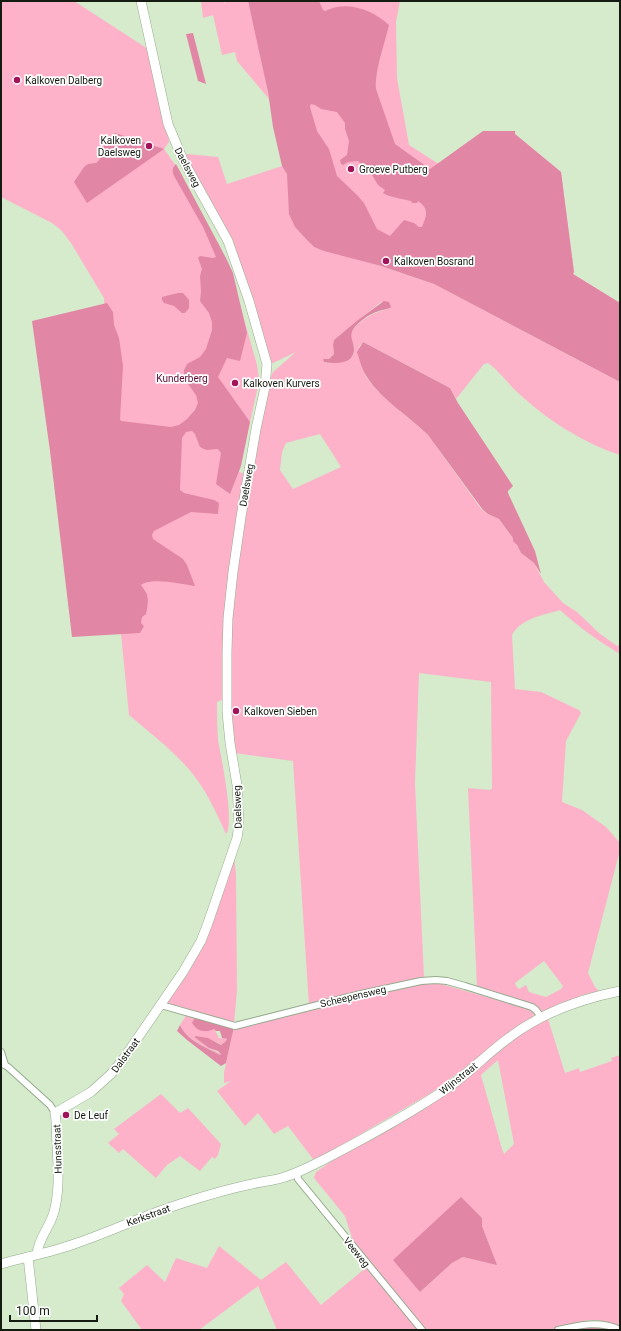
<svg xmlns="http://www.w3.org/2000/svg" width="621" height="1331" font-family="Roboto,sans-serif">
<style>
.green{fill:#fdb2ca;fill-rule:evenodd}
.forest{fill:#e286a6;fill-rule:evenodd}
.water{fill:#e084a4}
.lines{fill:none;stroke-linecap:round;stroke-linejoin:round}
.street-casing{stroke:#95aa8d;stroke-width:8}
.secondary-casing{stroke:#95aa8d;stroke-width:10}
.street{stroke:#fff;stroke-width:6}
.secondary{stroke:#fff;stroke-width:9}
.poi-dot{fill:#a2145a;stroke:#fff;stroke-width:1.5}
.labels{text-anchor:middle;stroke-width:3.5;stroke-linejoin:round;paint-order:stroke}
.poi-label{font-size:10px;fill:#141c11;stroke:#fff;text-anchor:start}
.street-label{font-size:10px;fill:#141c11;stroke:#fff}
.park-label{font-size:10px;fill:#5d0932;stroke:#fff}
</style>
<rect width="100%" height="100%" fill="#d5ebcc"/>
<g class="green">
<path d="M 1,1 L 74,1 L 148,49 L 169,142 L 164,149 L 179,170 L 205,220 L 236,291 L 257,365 L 259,379 L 258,386 L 239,472 L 245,474 L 244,509 L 269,381 L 273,372 L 296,352 L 271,364 L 254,308 L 184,155 L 188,154 L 218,157 L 227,184 L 282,166 L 283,168 L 252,1 L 400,1 L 396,22 L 397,78 L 409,145 L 456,175 L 506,131 L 515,131 L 515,134 L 561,172 L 574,272 L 573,274 L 620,303 L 620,377 L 478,301 L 295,227 L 314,247 L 381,266 L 434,284 L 620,382 L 620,455 C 581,442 546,419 516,391 C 507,382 498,370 488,363 L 484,364 L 456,399 L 450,388 L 363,342 L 359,347 C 361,355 361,365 364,372 C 371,391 412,419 428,435 L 482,510 L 488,514 L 499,519 L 513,538 L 521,553 L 534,563 L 544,582 L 563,603 L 577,612 L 599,633 L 617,646 L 620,644 L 620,654 C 597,640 580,628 560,610 C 544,615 521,618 512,635 L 515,689 L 541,692 L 579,710 L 581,713 L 566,741 L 562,802 L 582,810 L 606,827 L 620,843 L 620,850 L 588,973 L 595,987 L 599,991 L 582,995 L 545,1012 L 510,997 L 477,988 L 468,788 L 490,790 L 492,788 L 491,682 L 419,673 L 415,783 L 424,978 L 309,1006 L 293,761 L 234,753 L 224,699 L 217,702 C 217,715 217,727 218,740 C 221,756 235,823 226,834 C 217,814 208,794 195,777 C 179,755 150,733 129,715 L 118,603 L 104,298 L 71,243 L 61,230 L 52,223 L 1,197 ZM 381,302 L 388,309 C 372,313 361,319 351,332 C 350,338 353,342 354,348 C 355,364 336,363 325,363 L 323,359 L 328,360 L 334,354 L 333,345 L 334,340 ZM 320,434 L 341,467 L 293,489 L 280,470 L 282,452 L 286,443 ZM 544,961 L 563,986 L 561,989 L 546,997 L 529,992 L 526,985 L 519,989 L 516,986 L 515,983 Z"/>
<polygon points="201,1 222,1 225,3 227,1 252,1 248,2 260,49 269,99 237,61 235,52 222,55 213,15 203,18"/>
<polygon points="234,854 236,875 237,990 234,1024 167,1004 167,1002 177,984"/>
<polygon points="434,982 533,1010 534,1015 533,1017 431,1093 335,1149 316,1163 288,1126 274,1134 258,1113 245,1126 217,1091 231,1081 224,1083 224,1073 234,1027 248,1026 397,988"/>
<path d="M 187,1014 L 195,1017 L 214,1028 L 219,1038 L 227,1039 L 225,1042 L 221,1045 C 215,1040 204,1038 196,1036 L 194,1037 L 209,1048 L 222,1054 L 220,1055 C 206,1047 187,1041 180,1025 Z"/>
<path d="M 548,1019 L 565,1073 L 579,1068 L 580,1072 L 612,1061 L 611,1058 L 620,1055 L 620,1328 C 612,1322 601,1320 591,1320 C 575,1321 561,1329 546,1330 C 505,1331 464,1330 424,1330 L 355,1247 L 345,1216 L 314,1178 L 316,1172 L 339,1156 L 377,1137 L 439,1098 L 521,1034 L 534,1025 ZM 498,1060 L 514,1144 L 504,1154 L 502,1149 L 481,1075 ZM 461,1198 L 482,1218 L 482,1226 L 496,1264 L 463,1257 L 452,1263 L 420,1292 L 443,1215 Z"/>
<polygon points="161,1094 180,1113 188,1108 221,1144 218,1155 215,1159 212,1157 200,1171 180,1156 167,1165 156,1178 123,1149 119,1153 108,1143 119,1134 114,1129"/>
<polygon points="219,1246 261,1280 286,1262 321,1305 368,1266 419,1330 277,1330 258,1286 199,1330 142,1330 121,1301 124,1294 119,1288 147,1265 165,1282 176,1258 207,1268"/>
</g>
<g class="forest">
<path d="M 248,1 L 319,1 L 323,10 L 325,11 C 346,0 372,9 389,25 C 385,43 374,72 376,89 L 395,144 L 430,169 L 483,131 L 515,131 L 515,134 L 561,172 L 574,272 L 573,274 L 620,303 L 620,382 L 434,284 L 381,266 L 324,251 L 314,247 L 306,239 L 295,227 L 289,214 L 287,174 L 282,166 L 273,127 L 268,92 ZM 311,104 L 315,105 L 321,109 L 337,112 L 345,123 L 345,129 L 349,141 L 347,155 L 340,160 L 341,164 L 343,165 L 348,162 L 358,161 L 372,175 L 378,185 L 385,190 L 383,193 C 389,197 403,199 411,201 L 412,203 L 417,203 L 418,201 C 430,209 426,216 422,227 L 419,227 L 414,223 L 404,220 L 390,236 L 377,229 L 364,203 L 356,194 L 337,176 L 329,149 L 317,131 L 310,107 Z"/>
<polygon points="193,33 206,84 198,81 186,34"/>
<polygon points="115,133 164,149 87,203 74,182 84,167 88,164 96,163 99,160 103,153 104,146"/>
<path d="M 176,164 L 226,258 L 233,273 L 247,333 L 240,361 L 227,358 L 218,377 L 250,422 L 241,466 L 230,494 L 216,484 L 221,453 L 218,449 L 206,450 L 200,447 L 195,434 L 192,431 L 186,432 L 182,438 L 180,490 L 184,493 L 214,500 L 219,503 L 218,514 L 191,512 L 154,531 L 152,535 L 153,539 L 183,559 L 187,565 L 195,586 C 182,584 151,577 141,585 L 147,594 L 148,601 L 147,609 L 146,614 L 142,617 L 141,623 L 144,626 L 140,633 L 72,637 L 50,451 L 32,321 L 107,303 L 113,312 L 114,325 L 119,338 L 123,366 L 120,419 L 121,421 L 171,427 L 179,425 L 187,419 L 195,410 L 198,403 L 196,395 L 188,384 L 184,377 L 184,370 L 187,364 L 200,357 L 206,349 L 212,330 L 212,322 L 209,313 L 200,301 L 201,292 L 200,276 L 202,269 L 198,258 L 200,256 L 213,258 L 216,257 L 203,227 L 174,176 C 172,171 172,168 176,164 Z"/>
<polygon points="178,293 183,293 189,300 189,308 185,313 182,313 174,306 164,303 162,300 162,297"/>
<path d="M 363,342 L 450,388 L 458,403 L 513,486 L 508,491 L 508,493 L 535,551 L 541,574 L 534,563 L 521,553 L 517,545 L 513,541 L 513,538 L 499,519 L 488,514 L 483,510 L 428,435 C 408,415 377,397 364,372 C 361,366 359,358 357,352 Z"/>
<path d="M 195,1017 L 234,1027 L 226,1063 L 221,1066 L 187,1040 L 177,1031 L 180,1025 C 187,1041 206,1047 220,1055 L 221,1054 L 218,1051 L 209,1048 L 194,1037 L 196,1036 L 208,1038 L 221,1045 L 225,1042 L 227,1039 L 222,1038 L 220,1031 L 216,1031 L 214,1029 C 205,1033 198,1032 192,1023 Z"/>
<polygon points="461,1197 482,1218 482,1226 497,1265 463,1257 452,1263 420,1292 393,1260"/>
<polygon points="599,1326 613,1330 571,1330"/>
</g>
<path class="water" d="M 384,301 L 389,302 L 391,307 C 387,310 383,309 379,311 C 369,314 360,321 354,328 C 348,336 354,341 354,349 C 354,365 334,364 324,362 L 323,359 L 329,359 L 334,354 L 333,345 L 334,340 L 358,320 Z"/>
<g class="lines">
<g class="street-casing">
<g id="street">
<polyline points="161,1005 235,1026 361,994 421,981 436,980 447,981 465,986 532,1007 536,1010 541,1017"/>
<polyline points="1,1052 5,1065"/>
<polyline points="1,1063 8,1067 50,1105 55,1113"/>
<polyline points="297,1172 298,1179 422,1330"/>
<path d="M 558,1330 C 579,1325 600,1320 620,1330"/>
</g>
</g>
<g class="secondary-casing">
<g id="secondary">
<path d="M 37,1254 C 38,1239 50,1227 54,1212 C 60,1190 58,1166 57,1144 C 56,1133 57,1123 55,1113 L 91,1092 L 111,1074 L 124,1058 L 183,972 L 201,941 L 208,923 L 237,838 L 239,824 L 237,785 L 230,743 L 227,712 L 227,652 L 228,618 L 233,572 L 241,517 L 256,429 L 265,387 L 267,364 L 249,301 L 228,241 L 183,160 L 168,124 L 141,1"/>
<polyline points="28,1257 36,1330"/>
<path d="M 1,1264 C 26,1257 53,1252 77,1243 C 112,1231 145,1215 180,1204 C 210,1194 242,1185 273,1180 C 291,1177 311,1166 327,1158 C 369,1136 410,1114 449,1087 C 470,1072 489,1052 510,1037 C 543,1012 580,999 620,991"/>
</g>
</g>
<use href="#street" class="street"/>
<use href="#secondary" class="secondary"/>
</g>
<g class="poi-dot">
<circle cx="17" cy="80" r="4"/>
<circle cx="149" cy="146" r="4"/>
<circle cx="351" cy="169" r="4"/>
<circle cx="386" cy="261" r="4"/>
<circle cx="235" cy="383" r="4"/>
<circle cx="236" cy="711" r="4"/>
<circle cx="66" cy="1115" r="4"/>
</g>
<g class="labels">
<g class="poi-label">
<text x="25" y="84">Kalkoven Dalberg</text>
<text x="141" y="144" text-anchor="end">Kalkoven<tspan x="141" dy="12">Daelsweg</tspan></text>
<text x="359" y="173">Groeve Putberg</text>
<text x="394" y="265">Kalkoven Bosrand</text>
<text x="243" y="387">Kalkoven Kurvers</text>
<text x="244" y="715">Kalkoven Sieben</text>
<text x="74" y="1119">De Leuf</text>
</g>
<g class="street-label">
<text transform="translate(188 167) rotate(62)" y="4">Daelsweg</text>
<text transform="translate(246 485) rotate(-80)" y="4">Daelsweg</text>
<text transform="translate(237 807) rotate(-92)" y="4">Daelsweg</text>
<text transform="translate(353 996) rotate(-13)" y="4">Scheepensweg</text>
<text transform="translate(125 1055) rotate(-54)" y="4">Dalstraat</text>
<text transform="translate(458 1078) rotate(-38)" y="4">Wijnstraat</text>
<text transform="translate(57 1149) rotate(-92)" y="4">Hunsstraat</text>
<text transform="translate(148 1215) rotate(-20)" y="4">Kerkstraat</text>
<text transform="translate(357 1252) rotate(51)" y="4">Veeweg</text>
</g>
<g class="park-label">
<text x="182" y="382">Kunderberg</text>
</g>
</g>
<rect width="621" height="1331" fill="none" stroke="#141c11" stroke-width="4"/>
<path d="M10 1315v6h87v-6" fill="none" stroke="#141c11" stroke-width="2"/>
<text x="16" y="1315" font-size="12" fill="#141c11" stroke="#ffffff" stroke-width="3" paint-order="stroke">100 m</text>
</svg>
